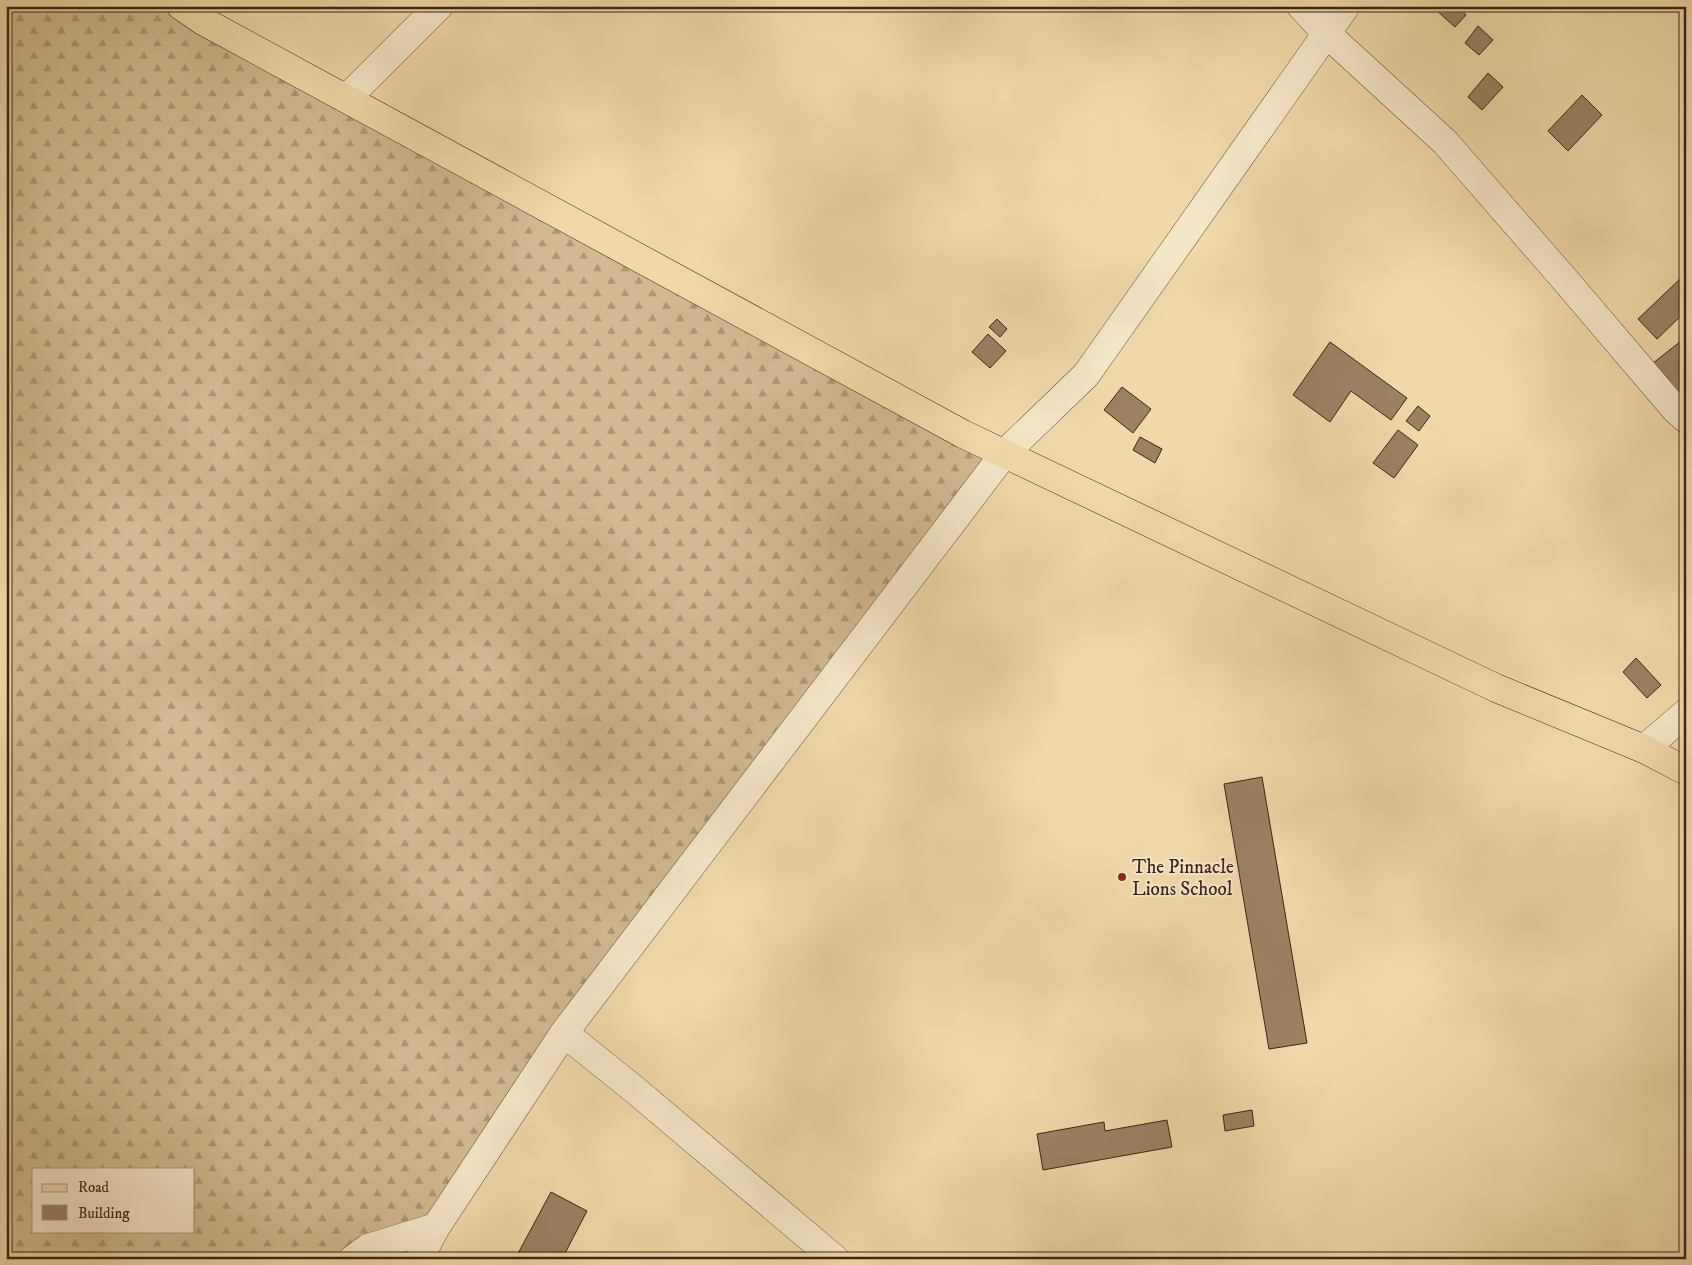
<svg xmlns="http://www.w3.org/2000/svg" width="1692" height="1265" font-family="'IM FELL DW Pica',serif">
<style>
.forest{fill:url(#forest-firs);stroke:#886e54;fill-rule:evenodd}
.building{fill:#9a8263;stroke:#3d2417}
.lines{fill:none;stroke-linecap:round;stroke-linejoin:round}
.minor-casing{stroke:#6a513c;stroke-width:29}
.major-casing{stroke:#3d2417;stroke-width:29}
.minor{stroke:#f5e6c8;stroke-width:28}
.major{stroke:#f0d8aa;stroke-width:28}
.poi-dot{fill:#8f2418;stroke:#f5e6c8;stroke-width:2}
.labels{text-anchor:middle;stroke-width:4;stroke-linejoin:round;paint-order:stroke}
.poi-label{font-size:19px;fill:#3d2417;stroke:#f5e6c8;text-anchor:start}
</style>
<defs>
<pattern id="forest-firs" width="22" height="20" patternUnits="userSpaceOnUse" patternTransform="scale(1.25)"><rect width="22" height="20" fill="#d2b991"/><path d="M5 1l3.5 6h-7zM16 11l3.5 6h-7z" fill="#ac9675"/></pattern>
</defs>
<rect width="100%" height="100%" fill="#f0d8aa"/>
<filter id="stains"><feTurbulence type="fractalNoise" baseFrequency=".004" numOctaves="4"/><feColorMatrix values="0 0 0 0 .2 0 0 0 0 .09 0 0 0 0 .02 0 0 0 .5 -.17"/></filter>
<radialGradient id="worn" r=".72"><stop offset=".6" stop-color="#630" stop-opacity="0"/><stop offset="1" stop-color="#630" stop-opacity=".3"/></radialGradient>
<path class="forest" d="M 22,6 L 179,6 L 1002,454 L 431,1216 L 361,1259 L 6,1259 L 6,14 ZM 34,1169 L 194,1169 L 194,1231 L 34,1231 Z"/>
<g class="building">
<polygon points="1440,6 1456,6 1466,15 1455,27 1436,10"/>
<polygon points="1478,26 1493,40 1479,55 1465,43"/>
<polygon points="1488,73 1503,87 1482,110 1468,97"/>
<polygon points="1582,95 1602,115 1568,151 1548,131"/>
<polygon points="1681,278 1686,283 1686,311 1657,339 1638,319"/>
<polygon points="997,319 1007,329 1000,337 989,327"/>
<polygon points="988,334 1006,351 990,368 972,352"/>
<polygon points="1686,337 1686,406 1652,364"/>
<polygon points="1330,342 1407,398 1391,420 1351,391 1330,422 1293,395"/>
<polygon points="1122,387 1151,409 1133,433 1104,410"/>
<polygon points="1418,406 1430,416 1419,431 1406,421"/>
<polygon points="1398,430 1418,445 1394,478 1373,463"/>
<polygon points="1140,437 1162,449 1155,463 1133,450"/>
<polygon points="1636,658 1661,685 1647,698 1623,672"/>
<polygon points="1262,777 1307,1043 1269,1049 1224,784"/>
<polygon points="1252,1110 1254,1126 1225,1131 1223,1115"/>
<polygon points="1167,1120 1172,1147 1043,1170 1037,1134 1104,1122 1105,1131"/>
<polygon points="551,1192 587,1211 562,1259 515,1259"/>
</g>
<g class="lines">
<g class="minor-casing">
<g id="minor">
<polyline points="1301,6 1326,33 1445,142 1566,281 1675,409 1686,419"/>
<polyline points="347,98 439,6"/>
<polyline points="1644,749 1686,713"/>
<polyline points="564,1033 635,1090 835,1259"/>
<polyline points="353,1259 368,1248 436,1227"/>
<polyline points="419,1259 436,1227 564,1033 1004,454 1086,375 1346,6"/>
</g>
</g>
<g class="major-casing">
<polyline id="major" points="181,6 203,21 963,434 1496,688 1644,749 1686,771"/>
</g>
<use href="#minor" class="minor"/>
<use href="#major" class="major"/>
</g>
<circle class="poi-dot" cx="1122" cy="877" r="5"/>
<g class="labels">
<g class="poi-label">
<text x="1132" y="873">The Pinnacle<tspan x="1132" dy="22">Lions School</tspan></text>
</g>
</g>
<rect width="1692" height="1265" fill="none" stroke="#f0d8aa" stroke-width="25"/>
<rect x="8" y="8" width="1677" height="1250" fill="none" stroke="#3d2417" stroke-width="2.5"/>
<rect x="12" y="12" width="1667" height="1240" fill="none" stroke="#3d2417"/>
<rect x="32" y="1168" width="162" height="65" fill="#f5e6c8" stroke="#ab9881"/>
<rect x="42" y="1184" width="25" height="8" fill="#f0d8aa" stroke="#ab9881"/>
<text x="78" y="1192" font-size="15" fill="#3d2417">Road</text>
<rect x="42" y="1205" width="25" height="15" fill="#9a8263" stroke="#ab9881"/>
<text x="78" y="1218" font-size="15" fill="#3d2417">Building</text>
<rect width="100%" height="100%" filter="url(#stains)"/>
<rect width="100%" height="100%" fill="url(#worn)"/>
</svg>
